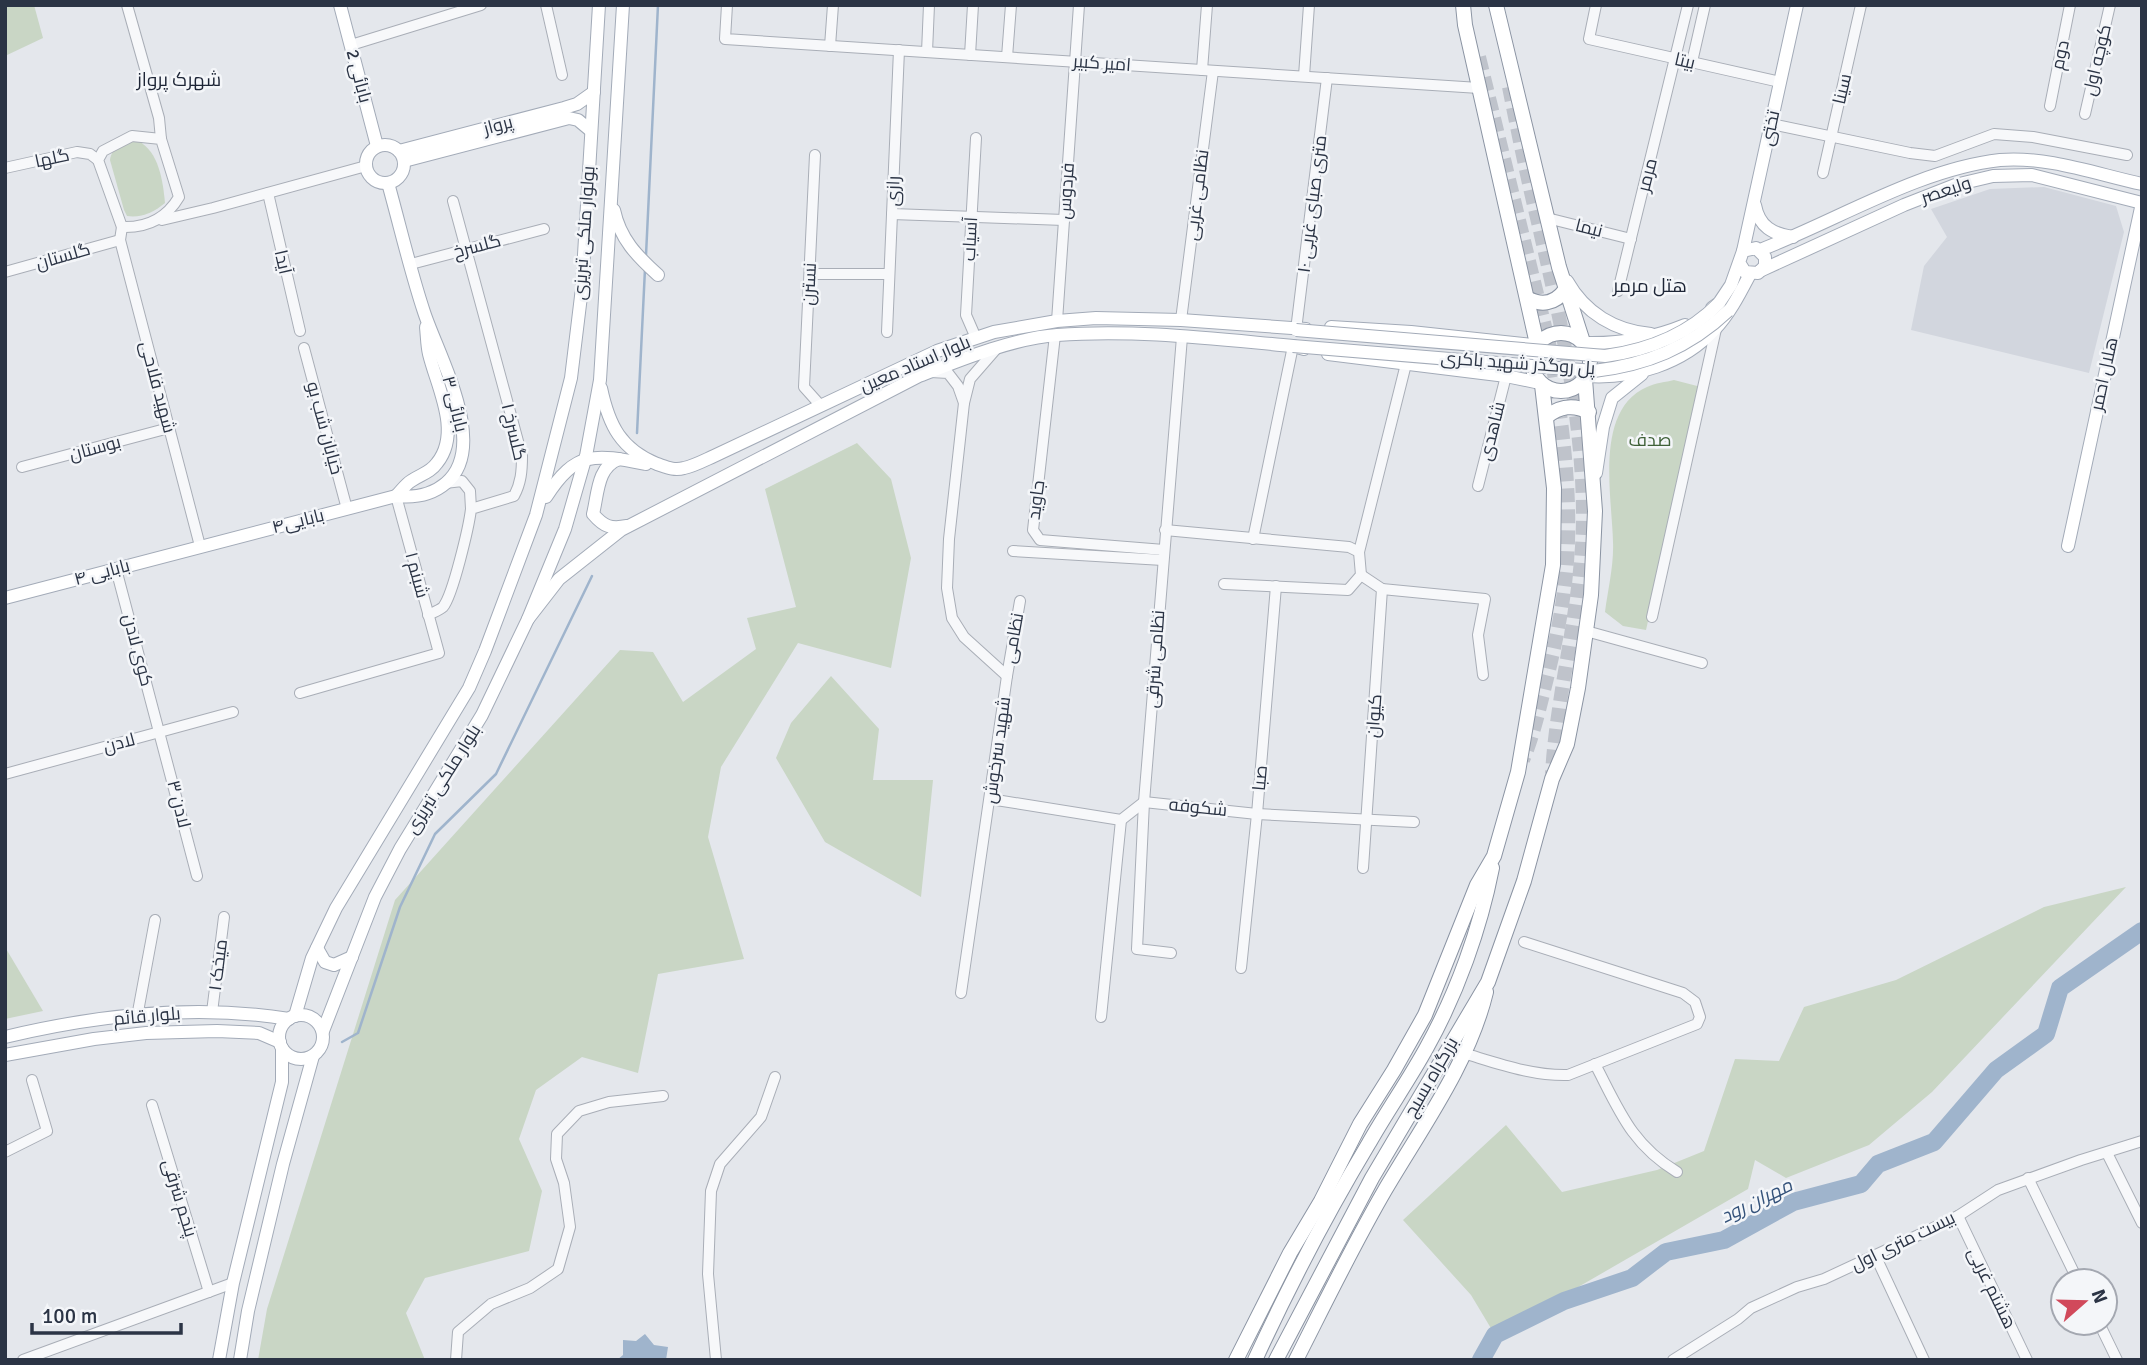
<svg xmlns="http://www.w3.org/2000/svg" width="2147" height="1365" font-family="Signika,Cairo,sans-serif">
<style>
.built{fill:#d2d6de}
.green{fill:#c9d6c5}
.water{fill:#9fb4cc}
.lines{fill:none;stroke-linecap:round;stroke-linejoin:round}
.stream{stroke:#9fb4cc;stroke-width:2.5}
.river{stroke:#9fb4cc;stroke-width:18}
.highway-tunnel{stroke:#bfc3cb;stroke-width:14;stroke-dasharray:14 7;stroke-linecap:butt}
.minor-casing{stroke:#a9aeb7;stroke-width:12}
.major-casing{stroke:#a3abb8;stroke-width:14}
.highway-casing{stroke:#8b94a3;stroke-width:16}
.minor{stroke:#f7f8fa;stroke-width:10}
.major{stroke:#fff;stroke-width:12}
.highway{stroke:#fff;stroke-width:14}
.major-bridge-casing{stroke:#a3abb8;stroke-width:14;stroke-linecap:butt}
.major-bridge{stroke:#fff;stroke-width:12}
.labels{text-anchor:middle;stroke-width:5;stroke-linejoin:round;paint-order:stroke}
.street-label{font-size:18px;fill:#2b3445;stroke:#f4f6f9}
.park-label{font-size:18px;fill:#3f6138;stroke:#f4f6f9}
.neighbourhood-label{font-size:19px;fill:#1d2536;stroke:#f4f6f9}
.water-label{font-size:19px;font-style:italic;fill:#34527a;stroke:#f4f6f9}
</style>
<rect width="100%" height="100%" fill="#e4e7ec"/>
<polygon class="built" points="2044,187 2116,206 2124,232 2089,373 1911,330 1924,266 1947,237 1931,209 1990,189"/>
<g class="green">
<polygon points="5,5 34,5 43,38 5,56"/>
<path d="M 138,141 C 159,151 163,182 165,203 C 154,212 142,218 127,216 L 124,210 L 110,160 C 111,147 126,142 138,141 Z"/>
<path d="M 1674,380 L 1701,387 L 1646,630 L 1623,626 L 1605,612 C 1608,589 1614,565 1613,542 C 1612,496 1594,410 1647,387 C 1655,383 1666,382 1674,380 Z"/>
<polygon points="857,443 891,479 911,558 891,668 798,643 721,767 708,837 744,959 658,974 638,1073 582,1057 536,1090 519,1139 542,1191 529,1251 425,1278 406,1313 425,1360 258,1360 267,1309 395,900 620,650 653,652 683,702 756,649 747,618 796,607 765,489"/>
<polygon points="831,676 879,729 873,780 933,780 921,897 825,842 776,758 791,723"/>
<polygon points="2126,887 1932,1092 1869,1145 1786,1178 1755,1160 1748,1189 1495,1335 1471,1295 1403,1220 1506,1125 1562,1192 1657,1170 1704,1151 1735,1059 1779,1061 1804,1007 1896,980 2044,907"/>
<polygon points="5,947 43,1011 5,1019"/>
</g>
<polygon class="water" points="645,1334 654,1345 668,1347 666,1360 617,1360 623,1355 623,1340 636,1341"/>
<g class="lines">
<g class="stream">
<polyline points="646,255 658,5"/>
<polyline points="637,433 645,269"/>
<polyline points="342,1042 358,1033 400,907 435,834 496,774 592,576"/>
</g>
<polyline class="river" points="1481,1360 1495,1335 1564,1301 1632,1278 1666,1252 1724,1240 1793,1202 1861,1184 1878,1164 1934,1142 1996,1070 2046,1034 2060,988 2142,931"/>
<g class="highway-tunnel">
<path d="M 1479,57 L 1549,343 C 1560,408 1570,475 1568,541 C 1567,587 1558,634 1547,678 C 1540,706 1534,734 1523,760"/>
<path d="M 1509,87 C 1518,132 1527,177 1538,222 C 1560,319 1583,416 1583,516 C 1583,603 1557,687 1552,774"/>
</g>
<g class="minor-casing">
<g id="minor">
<polyline points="127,5 159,118 161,139"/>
<polyline points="546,5 562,75"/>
<polyline points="727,5 725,39 1479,88"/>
<polyline points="1596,5 1589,39 1780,82"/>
<polyline points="351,45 481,5"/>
<polyline points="830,46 833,5"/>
<polyline points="927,52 929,5"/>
<polyline points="970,55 973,5"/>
<polyline points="1007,57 1011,5"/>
<polyline points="1692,62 1705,5"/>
<polyline points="1202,70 1207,5"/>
<polyline points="1304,76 1309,5"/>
<polyline points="2050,106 2070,5"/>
<polyline points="2085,114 2110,5"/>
<polyline points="1771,124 1910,153 1935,156 1994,134 2033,137 2127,155"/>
<path d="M 132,136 L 161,139 L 179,197 C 166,219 147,228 122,227 L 98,160 L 103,151 Z"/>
<polyline points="815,155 804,387 821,406"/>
<polyline points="5,168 77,152 90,154 98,160"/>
<polyline points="1823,173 1861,5"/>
<polyline points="268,193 300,331"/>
<polyline points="892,214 1064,220"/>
<polyline points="1547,218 1631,239"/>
<polyline points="162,220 213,208 366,166"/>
<polyline points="122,227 120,240 200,546"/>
<polyline points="411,264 544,229"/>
<polyline points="5,272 120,240"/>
<polyline points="810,274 889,274"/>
<polyline points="1618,291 1688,5"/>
<polyline points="1181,320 1213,71"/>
<polyline points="1057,321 1079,5"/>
<polyline points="1296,330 1327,78"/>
<polyline points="887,332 899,50"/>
<polyline points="1055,335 1033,530 1040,540 1164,550"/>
<polyline points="976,338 966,315 976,138"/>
<polyline points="304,348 347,509"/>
<polyline points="931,372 948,373 958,386 964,403 970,379 997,348"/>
<polyline points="964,403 949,539 947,588 952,618 964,637 1007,676"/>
<polyline points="22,467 169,428"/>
<polyline points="445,483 462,481 470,491 471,509"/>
<polyline points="1478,486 1506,376"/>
<polyline points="1165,530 1349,547 1359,552 1361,575 1348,590 1224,584"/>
<polyline points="1253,539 1293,346"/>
<polyline points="1013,551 1163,560"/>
<polyline points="1359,552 1406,364"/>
<polyline points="116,569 197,876"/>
<polyline points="1361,575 1382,589 1363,868"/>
<polyline points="1382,589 1485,599 1478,635 1483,675"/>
<path d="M 428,615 C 432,613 440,610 443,607 C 453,595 469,526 471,509 L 514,496 C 521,483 522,471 522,456 L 453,201"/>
<polyline points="1652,617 1716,329"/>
<polyline points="1586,631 1702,663"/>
<polyline points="300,693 439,653 396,496"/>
<polyline points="5,774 233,712"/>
<polyline points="990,799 1121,820 1144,802 1257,814 1414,822"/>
<polyline points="1171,953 1137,949 1144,802 1182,337"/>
<polyline points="1241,968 1257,814 1276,586"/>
<polyline points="961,993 1007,676 1020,601"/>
<polyline points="212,1012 224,917"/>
<polyline points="137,1017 155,920"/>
<polyline points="1101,1017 1121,820"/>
<path d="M 1463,1053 C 1497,1063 1532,1076 1568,1075 L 1697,1024 L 1700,1017 L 1695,1002 L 1683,993 L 1524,942"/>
<path d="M 1595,1064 C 1619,1110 1631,1144 1677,1172"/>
<polyline points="152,1105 209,1292"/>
<polyline points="5,1152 47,1131 32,1080"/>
<polyline points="2107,1153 2142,1223"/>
<polyline points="2028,1178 2078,1281"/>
<polyline points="1958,1216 2027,1360"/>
<polyline points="1875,1255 1924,1360"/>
<polyline points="2099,1323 2117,1360"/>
<polyline points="23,1360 233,1283"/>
<polyline points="456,1360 458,1332 491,1304 530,1288 558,1269 570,1227 564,1183 556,1159 557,1134 579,1111 609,1102 663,1096"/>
<polyline points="716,1360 708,1274 711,1191 720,1164 761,1117 775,1077"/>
<polyline points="1673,1360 1738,1319 1751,1308 1797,1287 1824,1279 1925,1232 1958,1216 1998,1190 2081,1160 2142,1141"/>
</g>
</g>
<g class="major-casing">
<g id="major">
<polyline points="340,5 377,146"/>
<circle cx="385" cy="164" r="19"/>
<polyline points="399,151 564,108 577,104 594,92"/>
<polyline points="404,161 569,118 578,120 590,130"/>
<path d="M 1755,205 C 1759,227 1773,234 1793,237"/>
<path d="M 614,210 C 620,239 637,256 658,275"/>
<path d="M 1760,250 C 1836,221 1919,169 2000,160 C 2047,156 2096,174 2142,184"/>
<polyline points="1743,251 1797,5"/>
<polyline points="1762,270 1904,205 1955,185 1993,176 2032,175 2142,203"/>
<path d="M 1567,281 C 1585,313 1615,331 1651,334"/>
<polyline points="1712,308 1719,303 1731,285 1743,251 1756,248 1765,257 1765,266 1758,273 1745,272 1740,264"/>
<polyline points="1331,327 1411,332 1532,345"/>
<path d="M 1584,343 C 1620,344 1651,339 1685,325"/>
<polyline points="1328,354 1506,376 1540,383"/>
<path d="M 1587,376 C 1633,379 1683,364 1715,329 C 1730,313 1740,293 1750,274"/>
<path d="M 601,388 C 609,426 621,449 657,464 C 666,467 674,471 684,468 C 694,466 705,460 714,456 L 937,351 L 994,332 L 1057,321 L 1096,318 L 1181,320 L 1306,329"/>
<path d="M 619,459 C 597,467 598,494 593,514 C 604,527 611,529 627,526"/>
<polyline points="1596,473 1603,427 1612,398 1642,374"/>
<path d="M 396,496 C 401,491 406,484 411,481 C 421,474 430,473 437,463 C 462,432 437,387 429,354 C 427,346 427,336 426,327"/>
<path d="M 546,497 C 576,450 595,454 646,464"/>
<polyline points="2068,546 2142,203"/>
<path d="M 5,598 L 396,496 C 414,498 432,495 446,483 C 490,446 438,355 424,312 C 410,270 400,226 388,183"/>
<path d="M 528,619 L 559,579 L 621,530 L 919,376 C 960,360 1014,338 1057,335 C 1136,329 1215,339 1293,346 L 1304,349"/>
<polyline points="317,948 325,962 334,965 352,957"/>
<circle cx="301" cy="1037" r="22"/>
<polyline points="295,1016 312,958 336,908 469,688 485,651 536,515 571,378 582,288 599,5"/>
<polyline points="323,1031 375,897 400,849 482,715 528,619 565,529 586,456 600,380 623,5"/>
<path d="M 5,1037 C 97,1015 196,1004 289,1019"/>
<polyline points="5,1055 94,1039 146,1033 217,1031 259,1033 280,1042"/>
<polyline points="219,1360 233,1283 282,1082 282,1048"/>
<polyline points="240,1360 248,1311 283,1164 313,1056"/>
</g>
</g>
<g class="highway-casing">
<g id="highway">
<polyline points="1463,5 1465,25 1537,344"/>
<polyline points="1496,5 1559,267 1583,342"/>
<path d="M 1527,298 C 1541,306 1555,304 1565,290"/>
<circle cx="1561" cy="362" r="29"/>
<path d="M 1546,417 C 1560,406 1573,404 1589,412"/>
<polyline points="1236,1360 1290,1253 1321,1201 1360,1124 1394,1070 1425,1015 1477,885 1494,856 1518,772 1553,565 1554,488 1542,385"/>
<path d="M 1255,1360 C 1289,1286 1327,1213 1369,1143 C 1387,1111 1409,1080 1427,1047 C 1457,993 1480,929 1492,868"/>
<polyline points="1276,1360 1372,1178 1488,982 1524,881 1552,779 1567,744 1578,688 1591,595 1595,511 1585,379"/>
<path d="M 1296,1360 C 1325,1303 1353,1245 1385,1190 C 1422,1127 1469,1063 1486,992"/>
</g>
</g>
<use href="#minor" class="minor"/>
<use href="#major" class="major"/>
<use href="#highway" class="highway"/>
<g class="major-bridge-casing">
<g id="major-bridge">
<path d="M 1296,330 L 1605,356 C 1649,350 1688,335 1719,303"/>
<path d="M 1293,346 L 1594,371 C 1646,365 1689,348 1728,311"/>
</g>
</g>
<use href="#major-bridge" class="major-bridge"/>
</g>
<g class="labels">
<g class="street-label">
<text transform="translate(2060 55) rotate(-78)" y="6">دوم</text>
<text transform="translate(2097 60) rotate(-77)" y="6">کوچه اول</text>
<text transform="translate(1685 61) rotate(13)" y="6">بیتا</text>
<text transform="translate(1102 63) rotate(4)" y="6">امیر کبیر</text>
<text transform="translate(359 76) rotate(75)" y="6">بابائی 2</text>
<text transform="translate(1842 89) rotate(-77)" y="6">سینا</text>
<text transform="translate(498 125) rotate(-15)" y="6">پرواز</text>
<text transform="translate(1770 128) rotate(-78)" y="6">تختى</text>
<text transform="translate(52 158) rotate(-12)" y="6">گلها</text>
<text transform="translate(1647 175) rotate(-76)" y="6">مرمر</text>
<text transform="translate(1946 190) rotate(-18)" y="6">ولیعصر</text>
<text transform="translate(893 191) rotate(-88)" y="6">رازی</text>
<text transform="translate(1066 191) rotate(-86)" y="6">فردوس</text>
<text transform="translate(1197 195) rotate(-83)" y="6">نظامی غربی</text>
<text transform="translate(1312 204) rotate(-83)" y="6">۱۰ متری صبای غربی</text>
<text transform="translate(1589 228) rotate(14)" y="6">نیما</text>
<text transform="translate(584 233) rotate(-86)" y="6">بولوار ملکی تبریزی</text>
<text transform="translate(970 239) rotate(-87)" y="6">آسیاب</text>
<text transform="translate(477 246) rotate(-15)" y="6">گلسرخ</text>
<text transform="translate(63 256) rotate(-16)" y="6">گلستان</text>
<text transform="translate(283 262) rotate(77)" y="6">آیدا</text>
<text transform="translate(809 284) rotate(-87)" y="6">نسترن</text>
<text transform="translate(1518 363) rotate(4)" y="6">پل روگذر شهید باکری</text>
<text transform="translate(915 364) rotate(-23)" y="6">بلوار استاد معین</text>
<text transform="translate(2104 374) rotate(-78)" y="6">هلال احمر</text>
<text transform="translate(158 387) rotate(75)" y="6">شهید فلاحی</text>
<text transform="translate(455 404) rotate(76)" y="6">بابائی ۳</text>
<text transform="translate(325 428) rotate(75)" y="6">خیابان شب بو</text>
<text transform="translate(1492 431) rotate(-76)" y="6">شاهدی</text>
<text transform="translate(514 432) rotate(77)" y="6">گلسرخ ۱</text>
<text transform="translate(95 448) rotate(-15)" y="6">بوستان</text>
<text transform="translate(1036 500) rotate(-83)" y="6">جاوید</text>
<text transform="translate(298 521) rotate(-14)" y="6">بابایی۴</text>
<text transform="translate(102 572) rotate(-15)" y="6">بابایی ۴</text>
<text transform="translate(417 575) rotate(75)" y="6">شبنم ۱</text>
<text transform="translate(1013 638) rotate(-80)" y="6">نظامی</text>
<text transform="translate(138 650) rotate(75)" y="6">کوی لادن</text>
<text transform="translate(1155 659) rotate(-86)" y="6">نظامی شرقی</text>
<text transform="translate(1374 716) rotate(-86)" y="6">کیوان</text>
<text transform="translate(119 743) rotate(-15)" y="6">لادن</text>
<text transform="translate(997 750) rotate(-82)" y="6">شهید سرخوش</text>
<text transform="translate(1260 778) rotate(-85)" y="6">صبا</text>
<text transform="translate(443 779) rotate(-58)" y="6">بلوار ملکى تبریزى</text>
<text transform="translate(179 804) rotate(76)" y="6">لادن ۳</text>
<text transform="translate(1198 807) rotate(6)" y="6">شکوفه</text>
<text transform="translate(218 965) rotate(-83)" y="6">میخک ۱</text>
<text transform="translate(147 1016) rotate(-5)" y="6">بلوار قائم</text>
<text transform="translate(1431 1077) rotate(-60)" y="6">بزرگراه بسیج</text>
<text transform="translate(180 1198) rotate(73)" y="6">پنجم شرقی</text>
<text transform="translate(1903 1241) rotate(-26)" y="6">بیست متری اول</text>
<text transform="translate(1992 1288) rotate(64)" y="6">هشتم غربی</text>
</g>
<g class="park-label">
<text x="1650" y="446">صدف</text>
</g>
<g class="neighbourhood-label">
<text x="179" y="86">شهرک پرواز</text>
<text x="1650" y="292">هتل مرمر</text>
</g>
<g class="water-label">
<text transform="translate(1756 1200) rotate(-26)" y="7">مهران رود</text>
</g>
</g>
<rect width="2147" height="1365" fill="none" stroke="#2b3445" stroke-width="14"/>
<g transform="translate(2084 1302) rotate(70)"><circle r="33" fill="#f4f6f9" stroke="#a4a8b1" stroke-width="2"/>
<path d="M0-5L12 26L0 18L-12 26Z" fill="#d1495b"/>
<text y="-10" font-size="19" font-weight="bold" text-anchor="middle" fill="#2b3445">N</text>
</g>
<path d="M32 1323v10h149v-10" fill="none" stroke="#2b3445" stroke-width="3.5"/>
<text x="42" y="1323" font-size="21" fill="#2b3445" stroke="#f4f6f9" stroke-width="5" paint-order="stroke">100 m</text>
</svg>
